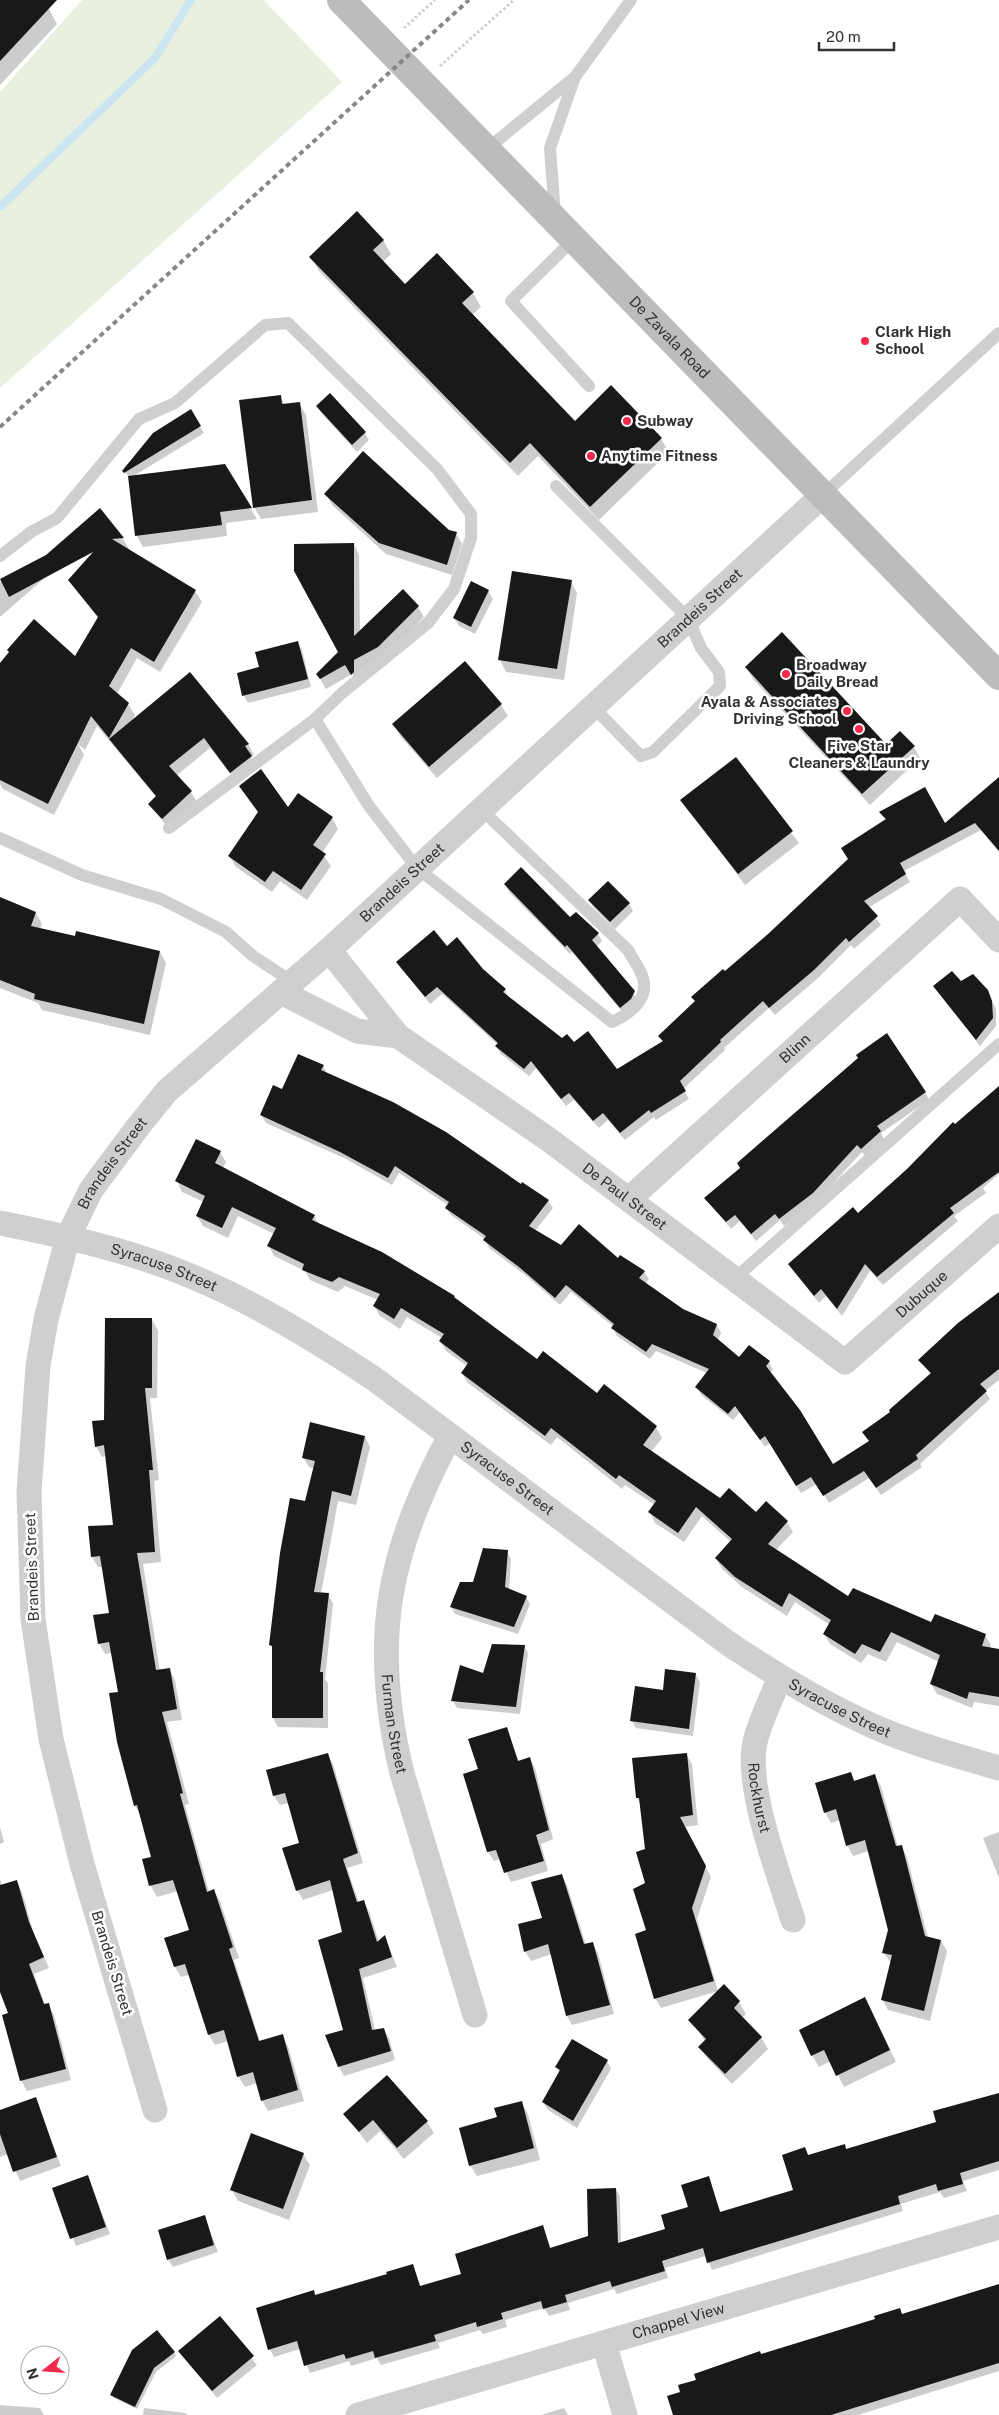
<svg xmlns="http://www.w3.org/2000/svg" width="999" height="2415" font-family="'Public Sans',sans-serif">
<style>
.green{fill:#eaf0e0}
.shadow{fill:#0003}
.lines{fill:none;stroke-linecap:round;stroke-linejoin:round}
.stream{stroke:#cbe6f1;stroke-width:8}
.building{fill:#191919}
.path{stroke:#cfcfcf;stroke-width:3;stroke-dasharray:2.5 2.5;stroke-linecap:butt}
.lane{stroke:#cfcfcf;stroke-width:12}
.street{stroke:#cfcfcf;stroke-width:25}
.secondary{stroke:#bcbcbc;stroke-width:28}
.rail{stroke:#878787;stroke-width:4;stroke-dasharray:5 4;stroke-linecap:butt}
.poi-dot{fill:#f6284c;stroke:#fff;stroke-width:2}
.labels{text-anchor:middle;stroke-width:5;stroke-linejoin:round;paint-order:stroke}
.poi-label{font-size:15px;font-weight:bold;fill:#323232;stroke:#fff;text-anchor:start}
.street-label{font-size:15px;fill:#323232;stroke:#fff}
</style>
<rect width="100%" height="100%" fill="#fff"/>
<polygon class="green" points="82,0 264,0 342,82 0,388 0,92"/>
<g class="shadow">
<polygon points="0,0 40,0 49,9 57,24 0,85"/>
<polygon points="383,240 391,254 383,262 405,285 473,293 481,307 472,315 575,423 611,387 661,439 669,452 599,520 538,456 518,476 319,271 311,257"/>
<polygon points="280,396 285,405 299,403 306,415 318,512 261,519 254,507"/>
<polygon points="318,407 365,433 369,440 357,452 322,414"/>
<polygon points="190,411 204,433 132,477 224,466 257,519 226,523 227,536 143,547 137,536 130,478 124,471"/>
<polygon points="326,494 456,533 462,544 452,575 386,554 332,505"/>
<polygon points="100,510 123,539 129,549 125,549 195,591 202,602 160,672 137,658 117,694 128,704 135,715 131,722 248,744 254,755 251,757 257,767 237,782 210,748 176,776 191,792 197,802 169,829 149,804 156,797 97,726 85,750 78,744 84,755 54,815 3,789 0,784 0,665 76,658 99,619 70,580 97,549"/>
<polygon points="354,544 359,555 360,633 403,591 418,607 424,617 384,657 360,670 360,683 358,684 352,674 326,689 317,674 340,652"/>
<polygon points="47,555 55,569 0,617 0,582"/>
<polygon points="571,582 577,593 564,680 506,672 500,660"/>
<polygon points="488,591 493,599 475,634 459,626 454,618"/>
<polygon points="297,642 302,650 311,687 248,703 244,696 238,674 261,668"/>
<polygon points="465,663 501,705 508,716 437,778 400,736 394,725"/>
<polygon points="747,667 886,746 914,747 920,758 870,805 753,679"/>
<polygon points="735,759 799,843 745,885 682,800"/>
<polygon points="999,793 999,852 981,830 904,871 910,882 868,908 881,925 854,949 851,945 818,978 775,1015 769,1008 724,1048 725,1050 683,1089 689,1099 656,1120 654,1117 625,1140 608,1120 599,1128 574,1100 566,1106 536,1068 529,1076 501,1054 496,1046 498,1045 442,994 430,1004 398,962 447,948 482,970 505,990 509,998 562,1039 574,1044 617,1071 663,1042 659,1036 696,1002 693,997 769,935 850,859 886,821 881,812 945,825"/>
<polygon points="288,809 332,818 338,829 322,853 331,866 307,900 280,881 272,892 236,867 229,856"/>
<polygon points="505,884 598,934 602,941 596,947 638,1000 625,1015 572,952 570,954 509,892"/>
<polygon points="0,898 36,913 42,924 40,929 160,952 166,963 150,1035 42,1010 38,1003 0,988"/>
<polygon points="589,900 629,904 633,911 615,929 594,908"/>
<polygon points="961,982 987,990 996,1009 996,1026 980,1046 934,986"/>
<polygon points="323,1066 328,1075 548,1201 553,1208 535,1231 562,1246 618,1260 644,1272 649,1279 645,1284 682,1310 717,1325 721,1333 718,1340 739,1359 769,1362 773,1370 770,1373 833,1466 870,1442 891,1413 931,1375 920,1360 999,1294 999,1380 985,1391 990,1399 920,1464 922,1467 881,1495 869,1478 829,1503 817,1484 801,1493 770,1443 765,1447 740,1412 733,1420 701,1395 697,1387 707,1373 656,1351 650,1359 617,1336 613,1328 614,1327 571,1292 560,1305 525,1275 489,1248 485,1239 451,1215 446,1208 448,1205 399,1173 392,1185 346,1159 266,1123 261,1115 283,1091"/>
<polygon points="999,1087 999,1174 983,1188 986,1193 954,1216 958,1221 883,1285 870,1271 842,1316 826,1296 819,1303 789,1264 858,1215"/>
<polygon points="925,1092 929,1100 881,1133 884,1139 866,1156 862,1152 817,1201 784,1226 780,1220 756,1241 740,1221 731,1229 706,1199"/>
<polygon points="220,1152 226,1162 223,1168 314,1216 319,1225 454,1297 457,1301 537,1361 597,1395 604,1386 656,1427 662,1438 651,1452 720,1500 756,1514 787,1522 793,1532 776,1550 848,1597 932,1623 985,1635 991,1645 990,1649 999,1650 999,1706 974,1702 972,1708 937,1694 931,1684 939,1662 897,1642 886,1662 868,1654 861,1663 830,1644 824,1634 830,1625 795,1602 787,1616 742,1587 722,1569 716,1558 731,1542 702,1516 684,1542 655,1523 650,1512 655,1505 625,1485 622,1489 557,1437 551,1445 468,1383 462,1373 467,1366 446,1351 440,1341 442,1338 407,1317 400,1329 380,1316 374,1306 378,1300 345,1286 338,1292 310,1280 305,1271 274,1256 269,1246 274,1234 238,1216 228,1238 203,1226 197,1216 204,1202 182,1192 177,1181"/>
<polygon points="152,1320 158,1330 157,1398 150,1398 159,1480 154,1481 161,1562 143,1564 160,1671 169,1669 175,1680 182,1720 167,1722 189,1804 185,1805 209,1892 214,1891 220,1901 239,1958 234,1960 260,2042 282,2036 288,2046 304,2101 268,2111 262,2100 257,2083 245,2087 238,2076 228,2041 215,2045 209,2035 189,1975 181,1977 175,1967 191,1930 178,1891 157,1897 151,1886 144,1860 152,1857 141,1816 135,1806 118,1741 120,1693 112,1653 105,1654 99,1643 111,1614 103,1567 98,1567 92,1557 114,1526 106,1456 102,1457 96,1446"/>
<polygon points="365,1437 370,1447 356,1505 338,1501 321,1594 328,1594 333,1604 325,1679 328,1683 328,1728 278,1727 273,1718 273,1649 271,1645 315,1469 309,1467 303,1457"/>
<polygon points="507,1552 511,1559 509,1590 526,1597 530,1604 518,1634 455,1614 451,1607"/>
<polygon points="524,1646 528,1653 520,1714 457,1708 453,1701"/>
<polygon points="696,1675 700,1682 693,1736 636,1728 632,1721 664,1691"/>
<polygon points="506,1729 519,1762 530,1758 535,1768 553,1839 541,1844 548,1871 511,1882 500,1859 494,1861 488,1852 465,1775 479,1770"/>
<polygon points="686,1754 692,1764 698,1825 684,1827 711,1877 697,1919 718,1991 661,2008 655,1998 648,1931 647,1850 641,1805 637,1798"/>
<polygon points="328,1755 333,1764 363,1863 347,1868 359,1903 363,1901 369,1911 379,1942 385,1937 397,1967 363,1978 375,2030 383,2029 389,2038 395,2060 344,2076 339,2067 344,2031 343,1933 333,1890 303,1900 297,1890 301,1844 289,1803 280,1805 274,1796 268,1771"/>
<polygon points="851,1774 855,1781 875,1776 881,1786 898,1847 901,1846 907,1857 928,1938 941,1941 947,1951 930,2021 888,2010 882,1999 891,1963 883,1952 889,1930 869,1851 853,1856 847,1845 840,1820 831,1823 825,1812"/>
<polygon points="0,1827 4,1842 0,1844"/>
<polygon points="999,1832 999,1878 983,1838"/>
<polygon points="562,1876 567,1885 586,1945 592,1943 598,1953 614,2014 572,2025 567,2016 552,1954 531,1961 525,1951 543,1919"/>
<polygon points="0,1878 2,1886 17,1882 22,1892 34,1934 49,1968 34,1974 45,2005 48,2005 54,2015 71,2080 27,2091 21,2080 10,2014 0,1989"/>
<polygon points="724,1986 739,2002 746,2014 742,2018 761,2037 768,2049 732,2084 707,2058 700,2047 705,2041 690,2020"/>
<polygon points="871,2010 896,2062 844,2087 831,2061 819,2067 812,2055"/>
<polygon points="607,2061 611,2069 577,2128 548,2110 543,2102 560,2073 556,2067"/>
<polygon points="387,2077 427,2122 434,2133 404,2159 380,2131 367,2143 345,2114"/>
<polygon points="999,2094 999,2170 963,2181 967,2191 944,2198 940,2192 901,2204 903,2211 712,2270 706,2256 665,2268 668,2278 617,2294 614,2289 568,2303 570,2310 549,2316 544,2308 505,2320 507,2327 483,2334 480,2330 438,2343 440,2348 381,2365 377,2358 351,2366 349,2361 310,2373 300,2349 274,2357 270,2350 257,2309 316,2296 389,2275 412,2265 421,2287 463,2274 543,2227 551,2249 589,2237 616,2189 620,2197 621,2243 667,2229 689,2208 708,2178 721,2213 794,2191 805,2149 809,2156 844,2146 846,2150 938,2122"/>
<polygon points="35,2099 61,2166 20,2181 8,2154 0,2157 0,2111"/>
<polygon points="521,2102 528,2114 540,2160 477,2176 470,2165 499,2118"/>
<polygon points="303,2154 310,2165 289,2220 238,2201 232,2190"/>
<polygon points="88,2177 110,2234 76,2246 54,2188"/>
<polygon points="204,2216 218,2252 173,2267 168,2259"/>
<polygon points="999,2285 999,2371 858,2415 675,2415 681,2393 698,2380 761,2356 876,2320 899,2309 902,2315"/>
<polygon points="220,2318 257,2365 217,2398 180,2351"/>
<polygon points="174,2352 176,2356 156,2372 137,2409 114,2398 112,2395"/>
<polygon points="0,2405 40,2408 44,2415 0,2415"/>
<polygon points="144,2408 186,2413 187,2415 143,2415"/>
<polygon points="564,2408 568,2415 541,2415"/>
</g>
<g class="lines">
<polyline class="stream" points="0,207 155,58 191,0"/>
</g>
<g class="building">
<polygon points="0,0 57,0 0,61"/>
<polygon points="357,211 384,240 373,250 405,284 437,253 474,292 462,303 575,421 611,385 662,438 590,507 530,443 510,463 309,257"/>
<polygon points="330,393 366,432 352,445 316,406"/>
<polygon points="281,395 282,404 300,402 312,500 253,508 239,400"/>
<polygon points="191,409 201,426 124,473 122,471 153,433"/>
<polygon points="363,451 449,530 457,532 447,565 379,543 324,494"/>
<polygon points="225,464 252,508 220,512 222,525 135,536 128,476"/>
<polygon points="100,508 124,538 112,539 196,590 154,662 131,648 109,686 129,703 109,738 91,716 48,804 0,780 0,663 9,652 7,650 34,619 75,656 98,617 68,580 93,552 9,597 0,579 46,555"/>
<polygon points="354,543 354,636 403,589 419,606 378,647 354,660 354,672 351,675 345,665 320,679 316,674 338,652 294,571 294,544"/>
<polygon points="512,571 572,580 557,669 498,660"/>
<polygon points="471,581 489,590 471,627 453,618"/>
<polygon points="782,632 886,744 900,731 915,746 862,794 745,667"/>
<polygon points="298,641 308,679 242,696 237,673 259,667 255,652"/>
<polygon points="465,661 502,704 429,767 392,724"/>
<polygon points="190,672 249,744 245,746 252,756 230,773 204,738 169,766 192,791 162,819 148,804 156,796 109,739"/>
<polygon points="736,757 793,831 738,874 680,800"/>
<polygon points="261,769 288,807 298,793 333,817 313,845 326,854 301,890 273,871 265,882 228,856 258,812 239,786"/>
<polygon points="999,777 999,851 975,823 900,863 906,874 864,901 878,916 849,942 846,938 814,970 769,1008 763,1001 720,1040 721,1042 680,1081 686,1091 651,1113 649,1110 620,1133 603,1113 593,1121 569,1093 561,1099 531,1061 524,1069 495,1046 498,1043 437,987 425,997 396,962 434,930 447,946 457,937 483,969 506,989 503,992 562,1038 567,1034 574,1042 588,1031 617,1069 663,1041 658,1036 695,1001 691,997 723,969 725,971 768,934 848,859 841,848 886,819 879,812 925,787 945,823"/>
<polygon points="521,867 570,917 576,912 599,933 592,940 635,991 631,999 620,1008 567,945 565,947 504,884"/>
<polygon points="608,881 630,903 610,922 588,900"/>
<polygon points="0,897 36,912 31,926 75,936 76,931 160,951 144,1024 34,999 35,994 0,980"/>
<polygon points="952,971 961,981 973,974 988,990 992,1001 993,1018 976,1040 933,986"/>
<polygon points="887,1033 926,1092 877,1126 881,1131 861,1149 857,1145 813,1193 779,1219 775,1214 751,1234 735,1215 726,1222 704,1198 740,1168 737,1163 858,1058 856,1055"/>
<polygon points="298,1054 324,1065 321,1070 393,1102 446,1132 521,1184 522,1182 549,1200 529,1226 561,1245 579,1224 618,1258 620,1255 645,1271 639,1278 683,1309 717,1324 713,1335 739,1357 749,1345 770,1361 766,1366 800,1410 833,1464 869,1441 862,1432 890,1412 889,1410 931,1373 918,1360 958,1323 999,1292 999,1369 980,1384 987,1391 916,1455 918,1459 876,1488 864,1471 823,1496 811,1477 796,1486 765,1436 760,1440 735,1406 728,1414 695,1387 709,1369 652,1344 646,1352 611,1328 614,1324 566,1285 555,1298 519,1267 483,1240 486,1236 445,1208 449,1202 395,1166 388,1178 340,1152 260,1115 273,1085 282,1089"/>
<polygon points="999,1086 999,1172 950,1208 954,1213 877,1277 865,1264 837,1309 821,1289 814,1296 788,1264 853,1207 858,1213 907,1169 953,1122 955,1124"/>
<polygon points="196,1139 221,1151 215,1163 315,1215 312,1220 382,1252 455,1296 454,1297 537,1359 543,1351 597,1393 604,1384 657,1426 643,1445 720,1498 729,1488 756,1512 766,1501 788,1521 768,1544 848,1596 853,1588 931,1622 935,1614 986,1634 982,1646 999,1649 999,1697 969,1692 967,1699 930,1684 940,1655 891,1632 880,1652 862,1644 855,1654 823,1634 831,1620 789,1593 782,1607 735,1577 715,1558 732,1539 696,1507 678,1533 648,1512 656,1501 619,1475 616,1479 551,1428 545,1436 461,1373 468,1363 439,1341 444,1334 401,1308 394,1319 373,1306 380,1294 339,1277 332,1282 302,1270 304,1264 267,1246 276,1228 232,1207 222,1228 196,1216 205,1196 175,1181"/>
<polygon points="105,1318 152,1318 152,1388 145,1388 153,1470 149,1470 155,1552 137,1553 156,1670 170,1668 177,1709 162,1712 183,1793 180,1794 207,1892 214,1889 233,1947 229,1949 259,2041 283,2034 298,2090 261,2101 253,2072 237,2077 224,2030 208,2035 185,1964 174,1967 164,1938 189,1930 173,1880 149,1886 142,1859 151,1857 137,1805 134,1806 117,1742 109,1693 118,1692 109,1642 98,1644 93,1615 109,1613 100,1556 91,1557 88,1526 113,1525 104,1445 95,1447 92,1421 104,1420"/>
<polygon points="310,1422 365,1436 351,1496 332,1491 314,1592 329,1593 320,1672 323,1672 323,1718 272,1718 272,1646 269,1645 280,1553 290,1498 305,1501 315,1461 302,1458"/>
<polygon points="483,1548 508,1550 505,1587 527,1596 514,1627 450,1607 460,1582 473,1582"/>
<polygon points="492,1644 525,1645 516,1707 451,1701 460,1665 483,1673"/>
<polygon points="665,1669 696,1673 689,1729 630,1721 635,1686 663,1690"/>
<polygon points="507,1727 518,1761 530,1757 549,1830 536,1835 544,1861 504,1873 496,1850 487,1852 463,1774 478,1769 468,1739"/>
<polygon points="328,1753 358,1853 343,1859 357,1902 364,1900 377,1942 385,1935 392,1957 359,1969 372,2030 384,2028 391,2051 338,2067 325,2035 343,2030 318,1940 342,1932 330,1880 296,1891 282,1848 299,1843 285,1793 273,1796 266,1770"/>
<polygon points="687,1753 693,1815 680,1817 706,1866 692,1908 714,1981 654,1999 635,1934 646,1930 633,1889 645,1883 636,1852 645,1849 639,1798 636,1798 632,1758"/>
<polygon points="851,1772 854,1781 875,1774 896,1846 902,1845 925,1936 941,1940 924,2011 881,2000 892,1955 882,1953 888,1930 865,1840 846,1846 836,1809 824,1813 815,1783"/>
<polygon points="562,1874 584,1944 593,1942 610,2005 566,2016 548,1944 524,1952 518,1924 542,1918 531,1882"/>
<polygon points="17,1880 29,1922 44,1957 29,1964 44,2004 49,2003 66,2069 20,2081 2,2015 8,2013 0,1992 0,1885"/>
<polygon points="724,1984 740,2001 734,2008 762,2037 725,2074 698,2047 706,2039 688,2020"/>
<polygon points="865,1997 890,2050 836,2076 824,2050 811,2056 799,2030"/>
<polygon points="572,2039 608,2060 573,2121 542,2102 560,2070 555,2067"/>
<polygon points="387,2075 428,2121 397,2148 373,2120 359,2132 343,2114"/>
<polygon points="999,2093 999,2161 960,2173 963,2184 938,2191 936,2184 898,2196 900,2204 707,2263 703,2248 662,2261 665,2271 612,2287 610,2281 565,2295 567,2302 543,2309 541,2301 501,2313 503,2319 477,2327 476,2322 434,2335 436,2341 375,2358 373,2351 346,2359 344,2354 304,2366 297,2341 268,2350 256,2308 314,2290 315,2295 387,2274 386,2272 413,2264 420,2286 461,2274 455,2254 543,2225 550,2248 588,2236 587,2189 616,2188 618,2243 665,2229 661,2215 688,2207 681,2185 709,2176 720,2212 793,2190 782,2155 805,2147 808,2155 845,2144 846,2149 936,2122 933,2111"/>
<polygon points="36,2097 57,2157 13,2172 0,2134 0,2110"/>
<polygon points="522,2101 534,2148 469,2166 459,2128 497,2117 494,2108"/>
<polygon points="251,2133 304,2153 283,2209 230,2190"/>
<polygon points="88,2175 106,2227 70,2239 52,2188"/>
<polygon points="205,2215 214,2245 167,2260 158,2230"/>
<polygon points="999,2284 999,2363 831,2415 673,2415 667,2396 680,2392 678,2385 696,2380 694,2374 760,2351 761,2354 875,2319 874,2316 900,2308 902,2314"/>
<polygon points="220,2316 254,2356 212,2391 178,2351"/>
<polygon points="157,2330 175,2352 154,2368 135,2407 110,2395 132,2350"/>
</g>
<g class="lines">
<g class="path">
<polyline points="404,28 435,0"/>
<polyline points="440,66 514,0"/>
</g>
<g class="lane">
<polyline points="487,149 575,77 631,0"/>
<polyline points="555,215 550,148 575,77"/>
<polyline points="574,239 511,301 589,386"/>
<polyline points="556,486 688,618 701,648 719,672 720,686 653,752 641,756 592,706"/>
<polyline points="824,494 999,333"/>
<path d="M 0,556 L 31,532 L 57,518 L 139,419 L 175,403 L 265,325 L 288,323 L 437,469 L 471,514 L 471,538 L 454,589 L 428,623 L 342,693 L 315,719 L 369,806 L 417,868 L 612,1022 C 629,1014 649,1000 643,978 C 640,968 632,958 628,950 L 481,809"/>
<polyline points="169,828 315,719"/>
<polyline points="0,838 82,875 161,899 226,932 253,956 291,981"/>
<polyline points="734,1279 999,1044"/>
</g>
<g class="street">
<path id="s1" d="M 329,950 L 398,1036 L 548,1139 L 845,1362 L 999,1226"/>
<polyline points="281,992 357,1031 398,1036"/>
<path id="s2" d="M 629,1199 L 960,899 L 999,940"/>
<path id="s3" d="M 0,1223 C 51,1233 102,1244 151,1261 C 231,1288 303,1332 373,1378 L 729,1644 C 770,1671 813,1698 858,1719 C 902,1741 951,1754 999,1768"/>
<path id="s4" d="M 450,1436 C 387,1553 370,1642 402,1773 L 475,2015"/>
<path id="s5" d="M 780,1677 C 772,1697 762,1717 756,1738 C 743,1782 779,1875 793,1920"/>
<path id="s6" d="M 155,2110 L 82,1864 L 51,1739 L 33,1619 L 29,1492 L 38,1366 L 46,1319 L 68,1237 L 91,1190 L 137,1128 L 167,1091 L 329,950 L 824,494"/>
<polyline points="604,2343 625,2415"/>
<path id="s7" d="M 358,2415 L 999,2227"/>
</g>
<path class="secondary" id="s8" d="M 341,0 L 999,676"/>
<polyline class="rail" points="0,427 469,0"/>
</g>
<g class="poi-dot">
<circle cx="865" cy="341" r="5"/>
<circle cx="627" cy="421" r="5"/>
<circle cx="591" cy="456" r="5"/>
<circle cx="786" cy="674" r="5"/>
<circle cx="847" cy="711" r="5"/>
<circle cx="859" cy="729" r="5"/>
</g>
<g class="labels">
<g class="poi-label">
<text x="875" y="337">Clark High<tspan x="875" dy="17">School</tspan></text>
<text x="637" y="426">Subway</text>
<text x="601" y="461">Anytime Fitness</text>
<text x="796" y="670">Broadway<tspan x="796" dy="17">Daily Bread</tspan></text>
<text x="837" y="707" text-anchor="end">Ayala &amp; Associates<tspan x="837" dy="17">Driving School</tspan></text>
<text x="859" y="751" text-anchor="middle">Five Star<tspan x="859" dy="17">Cleaners &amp; Laundry</tspan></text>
</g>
<g class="street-label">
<text dy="5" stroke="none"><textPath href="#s8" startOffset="471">De Zavala Road</textPath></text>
<text dy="5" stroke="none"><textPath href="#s6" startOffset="1789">Brandeis Street</textPath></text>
<text dy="5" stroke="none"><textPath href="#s6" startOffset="1384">Brandeis Street</textPath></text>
<text dy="5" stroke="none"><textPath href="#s2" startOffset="224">Blinn</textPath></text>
<text dy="5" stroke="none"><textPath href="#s6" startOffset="979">Brandeis Street</textPath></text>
<text dy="5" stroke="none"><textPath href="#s1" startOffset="388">De Paul Street</textPath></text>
<text dy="5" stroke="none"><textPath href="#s3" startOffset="170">Syracuse Street</textPath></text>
<text dy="5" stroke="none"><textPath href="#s1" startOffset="766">Dubuque</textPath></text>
<text dy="5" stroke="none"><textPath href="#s3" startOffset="575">Syracuse Street</textPath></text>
<text transform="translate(32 1567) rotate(-92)" y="5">Brandeis Street</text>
<text dy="5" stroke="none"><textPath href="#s3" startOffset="980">Syracuse Street</textPath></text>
<text dy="5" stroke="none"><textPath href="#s4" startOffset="300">Furman Street</textPath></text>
<text dy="5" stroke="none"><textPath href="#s5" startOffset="126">Rockhurst</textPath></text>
<text transform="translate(112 1963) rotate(73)" y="5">Brandeis Street</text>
<text dy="5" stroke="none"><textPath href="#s7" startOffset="334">Chappel View</textPath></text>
</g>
</g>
<g transform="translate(45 2370) rotate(253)"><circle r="24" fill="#ffffff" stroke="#adadad"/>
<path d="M0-4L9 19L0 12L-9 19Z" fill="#f6284c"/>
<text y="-8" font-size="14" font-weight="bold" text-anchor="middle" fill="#323232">N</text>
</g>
<path d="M819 42v8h75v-8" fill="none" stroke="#323232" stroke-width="2.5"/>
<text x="826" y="42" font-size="15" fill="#323232" stroke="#ffffff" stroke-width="4" paint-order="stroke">20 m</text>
</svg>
